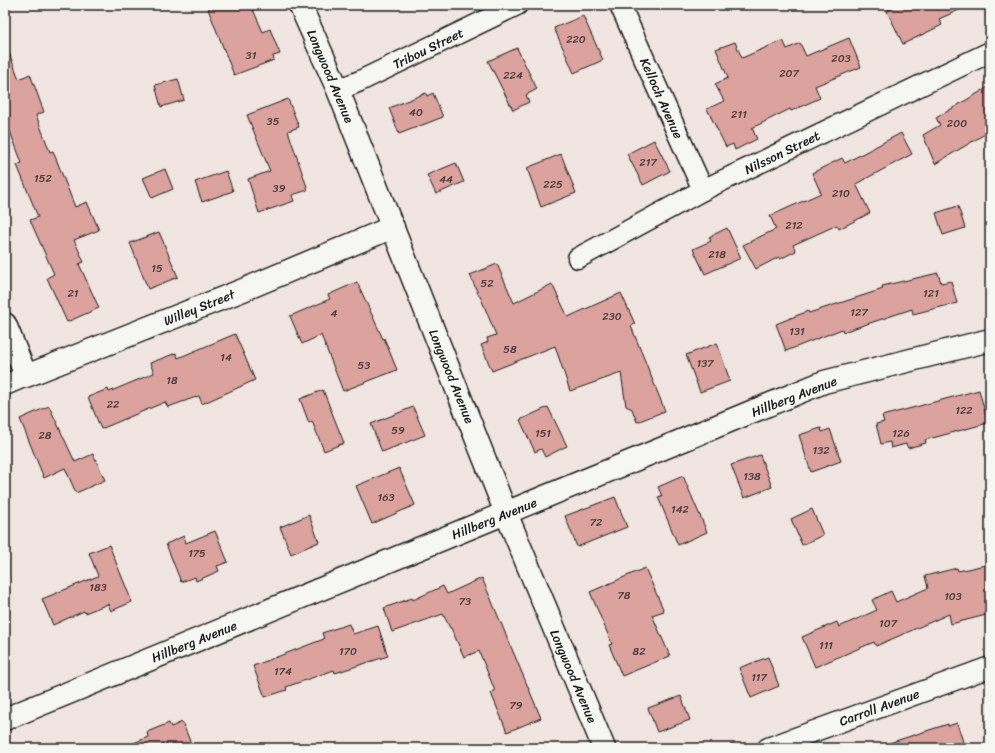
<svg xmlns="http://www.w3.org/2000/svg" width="995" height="753" font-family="Sriracha,sans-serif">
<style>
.building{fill:#dca29e;stroke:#1c1c1c}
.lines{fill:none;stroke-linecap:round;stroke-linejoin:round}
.minor-casing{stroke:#1c1c1c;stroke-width:23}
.tertiary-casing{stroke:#1c1c1c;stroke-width:25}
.minor{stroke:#f6f6f2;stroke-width:20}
.tertiary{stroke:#f6f6f2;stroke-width:22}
.labels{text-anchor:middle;stroke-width:3.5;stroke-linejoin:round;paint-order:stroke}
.number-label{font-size:11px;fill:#4c3e3c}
.street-label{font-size:13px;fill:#1c1c1c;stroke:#f6f6f2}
</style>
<rect width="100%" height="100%" fill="#f1e5e1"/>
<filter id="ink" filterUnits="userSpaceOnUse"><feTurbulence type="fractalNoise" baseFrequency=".025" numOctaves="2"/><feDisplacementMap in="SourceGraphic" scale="8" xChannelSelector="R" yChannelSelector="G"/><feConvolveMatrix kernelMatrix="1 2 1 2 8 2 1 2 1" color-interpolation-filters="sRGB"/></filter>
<g filter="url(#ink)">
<g class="building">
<polygon points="219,5 251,5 263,32 270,29 280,54 273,56 274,60 234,75 208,9"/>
<polygon points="898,5 970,5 939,19 942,25 903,44 887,11"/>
<polygon points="583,16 603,60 574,73 554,28"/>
<polygon points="849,38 861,67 815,86 820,98 791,111 790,109 752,128 757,139 735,150 733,144 726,147 707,109 724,101 715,84 728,78 716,49 735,42 742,58 783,40 787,49 800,43 806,56"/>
<polygon points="6,45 19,79 30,74 44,112 36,115 50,152 53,151 75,207 87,202 99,230 74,240 84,262 79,264 99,308 67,322 47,278 54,274 30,220 38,217 17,165 22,163 5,118 5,46"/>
<polygon points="517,48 537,89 526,95 529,102 513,110 488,61"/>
<polygon points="178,79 184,100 161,107 155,85"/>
<polygon points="990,86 990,131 935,164 923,135 940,125 936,118"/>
<polygon points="426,93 427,96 433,93 443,117 399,134 389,108"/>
<polygon points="288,99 299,127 288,131 308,190 292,195 294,201 259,213 248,179 270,171 247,115"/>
<polygon points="901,133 912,154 856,184 870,213 839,229 837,225 793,245 796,251 780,259 779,257 756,269 743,245 776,229 770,216 821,193 812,173 842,158 845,163"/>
<polygon points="654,140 670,171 643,185 627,154"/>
<polygon points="561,154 576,193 541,207 527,168"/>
<polygon points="456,163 464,182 436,194 427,175"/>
<polygon points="165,169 173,189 152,198 143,178"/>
<polygon points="226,171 233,191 202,202 195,182"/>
<polygon points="958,206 965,228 943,235 936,213"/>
<polygon points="727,228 741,258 705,274 693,249 711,241 709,237"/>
<polygon points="159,232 178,277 148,289 130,243"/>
<polygon points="497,264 514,303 552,284 568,317 621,293 635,324 631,326 665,411 637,422 632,409 626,406 621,373 570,391 555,346 492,371 481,345 488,342 487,338 496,335 480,296 479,296 470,275"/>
<polygon points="938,273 941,283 951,281 957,303 913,314 912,309 843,332 842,329 786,351 776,324 808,311 809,313 883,289 882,286"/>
<polygon points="357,282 383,339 384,338 397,370 343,391 321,335 302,344 290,316 330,299 328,295"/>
<polygon points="235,334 255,380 202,404 199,396 168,407 165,402 101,429 88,397 108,389 109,392 154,373 150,363 176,353 178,358"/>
<polygon points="717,343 730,381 700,392 686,355"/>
<polygon points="323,390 344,443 324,451 312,421 309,423 300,399"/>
<polygon points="979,390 988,423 925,440 926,443 908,448 906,444 891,448 890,442 881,444 876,424 884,422 882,416"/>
<polygon points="49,406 75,462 93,454 105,480 76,493 65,468 44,478 20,419"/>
<polygon points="413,407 425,435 382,452 371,424"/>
<polygon points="548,407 567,446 545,457 541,449 535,452 520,420"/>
<polygon points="821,428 822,432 830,429 841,461 811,472 799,435"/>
<polygon points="760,455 772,487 744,498 731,465"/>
<polygon points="399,468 415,505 372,524 356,486"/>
<polygon points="683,476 707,532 678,545 658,497 662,496 658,487"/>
<polygon points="615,497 627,527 577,547 565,516"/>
<polygon points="812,509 823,535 802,545 791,519"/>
<polygon points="309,515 319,542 291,554 280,527"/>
<polygon points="215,531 228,562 217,566 219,571 196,581 195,577 181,582 166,544 184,536 186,543"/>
<polygon points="109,545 132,602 111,611 108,604 85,613 84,611 53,625 42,599 98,576 89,553"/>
<polygon points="990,564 990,614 951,624 949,614 876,646 874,642 815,667 802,637 837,622 839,627 877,610 872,600 891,591 896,602 928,588 925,576 957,568 958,571"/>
<polygon points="645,568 664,611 652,615 670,656 622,676 609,645 612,644 590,592"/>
<polygon points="482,578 541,718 507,732 491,693 495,691 479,651 464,657 451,628 450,628 443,614 392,632 384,608 412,598 413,600 443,586 447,594"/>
<polygon points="349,624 353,634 378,626 388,656 335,673 334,670 286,687 287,690 265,697 253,666 324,639 322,633"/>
<polygon points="768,657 779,686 751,698 739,668"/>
<polygon points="681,696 690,720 657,732 648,708"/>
<polygon points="182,722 193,748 122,748 148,737 147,732 169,723 171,727"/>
<polygon points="957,723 965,748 887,748 886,744 948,724 948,726"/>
</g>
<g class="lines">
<g class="minor-casing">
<g id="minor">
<polyline points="620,5 703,190"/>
<polyline points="338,90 360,81 517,5"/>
<polyline points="578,258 703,190 990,52"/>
<polyline points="5,385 26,376"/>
<polyline points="768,748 990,667"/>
</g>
</g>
<g class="tertiary-casing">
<g id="tertiary">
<polyline points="300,5 338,90 506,513 604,748"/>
<polyline points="5,324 26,376 243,290 393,227"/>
<polyline points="5,719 824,382 990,340"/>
</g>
</g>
<use href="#minor" class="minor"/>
<use href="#tertiary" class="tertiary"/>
</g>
</g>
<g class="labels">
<g class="number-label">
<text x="576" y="43">220</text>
<text x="251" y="59">31</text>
<text x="841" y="62">203</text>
<text x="789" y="77">207</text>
<text x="513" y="79">224</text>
<text x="416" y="116">40</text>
<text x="739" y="118">211</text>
<text x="273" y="125">35</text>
<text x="957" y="127">200</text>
<text x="648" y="166">217</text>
<text x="43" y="182">152</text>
<text x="446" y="183">44</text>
<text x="553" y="188">225</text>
<text x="279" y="192">39</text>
<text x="841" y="197">210</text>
<text x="794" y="229">212</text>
<text x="717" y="258">218</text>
<text x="157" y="272">15</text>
<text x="487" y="287">52</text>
<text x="73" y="297">21</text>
<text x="931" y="297">121</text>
<text x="859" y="316">127</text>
<text x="334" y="317">4</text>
<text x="612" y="320">230</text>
<text x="797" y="335">131</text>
<text x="510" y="353">58</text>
<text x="226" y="361">14</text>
<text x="705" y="367">137</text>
<text x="364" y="369">53</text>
<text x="172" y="384">18</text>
<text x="113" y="408">22</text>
<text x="964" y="414">122</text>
<text x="398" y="434">59</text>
<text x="543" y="437">151</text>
<text x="901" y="437">126</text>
<text x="45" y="439">28</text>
<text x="821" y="454">132</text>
<text x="752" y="480">138</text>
<text x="386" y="501">163</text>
<text x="680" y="513">142</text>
<text x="596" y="526">72</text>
<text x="197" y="557">175</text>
<text x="98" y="591">183</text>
<text x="624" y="599">78</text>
<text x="953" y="600">103</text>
<text x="465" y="605">73</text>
<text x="888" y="627">107</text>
<text x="826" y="649">111</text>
<text x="348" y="655">170</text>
<text x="639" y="655">82</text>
<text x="283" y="675">174</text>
<text x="759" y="681">117</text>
<text x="516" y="709">79</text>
</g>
<g class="street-label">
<text transform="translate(428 48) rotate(-26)" y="5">Tribou Street</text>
<text transform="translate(331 76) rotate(67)" y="5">Longwood Avenue</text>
<text transform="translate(662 98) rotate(66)" y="5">Kelloch Avenue</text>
<text transform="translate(782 152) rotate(-26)" y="5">Nilsson Street</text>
<text transform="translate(199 307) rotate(-22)" y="5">Willey Street</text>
<text transform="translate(452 376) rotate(68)" y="5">Longwood Avenue</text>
<text transform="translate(794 396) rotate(-21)" y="5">Hillberg Avenue</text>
<text transform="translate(494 518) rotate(-22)" y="5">Hillberg Avenue</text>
<text transform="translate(194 641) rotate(-22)" y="5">Hillberg Avenue</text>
<text transform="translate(574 676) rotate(67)" y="5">Longwood Avenue</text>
<text transform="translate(879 707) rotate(-20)" y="5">Carroll Avenue</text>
</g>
</g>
<rect width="995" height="753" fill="none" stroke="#f6f6f2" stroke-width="20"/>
<rect x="10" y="10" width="975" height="733" fill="none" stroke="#1c1c1c" stroke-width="1.5" filter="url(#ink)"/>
</svg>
